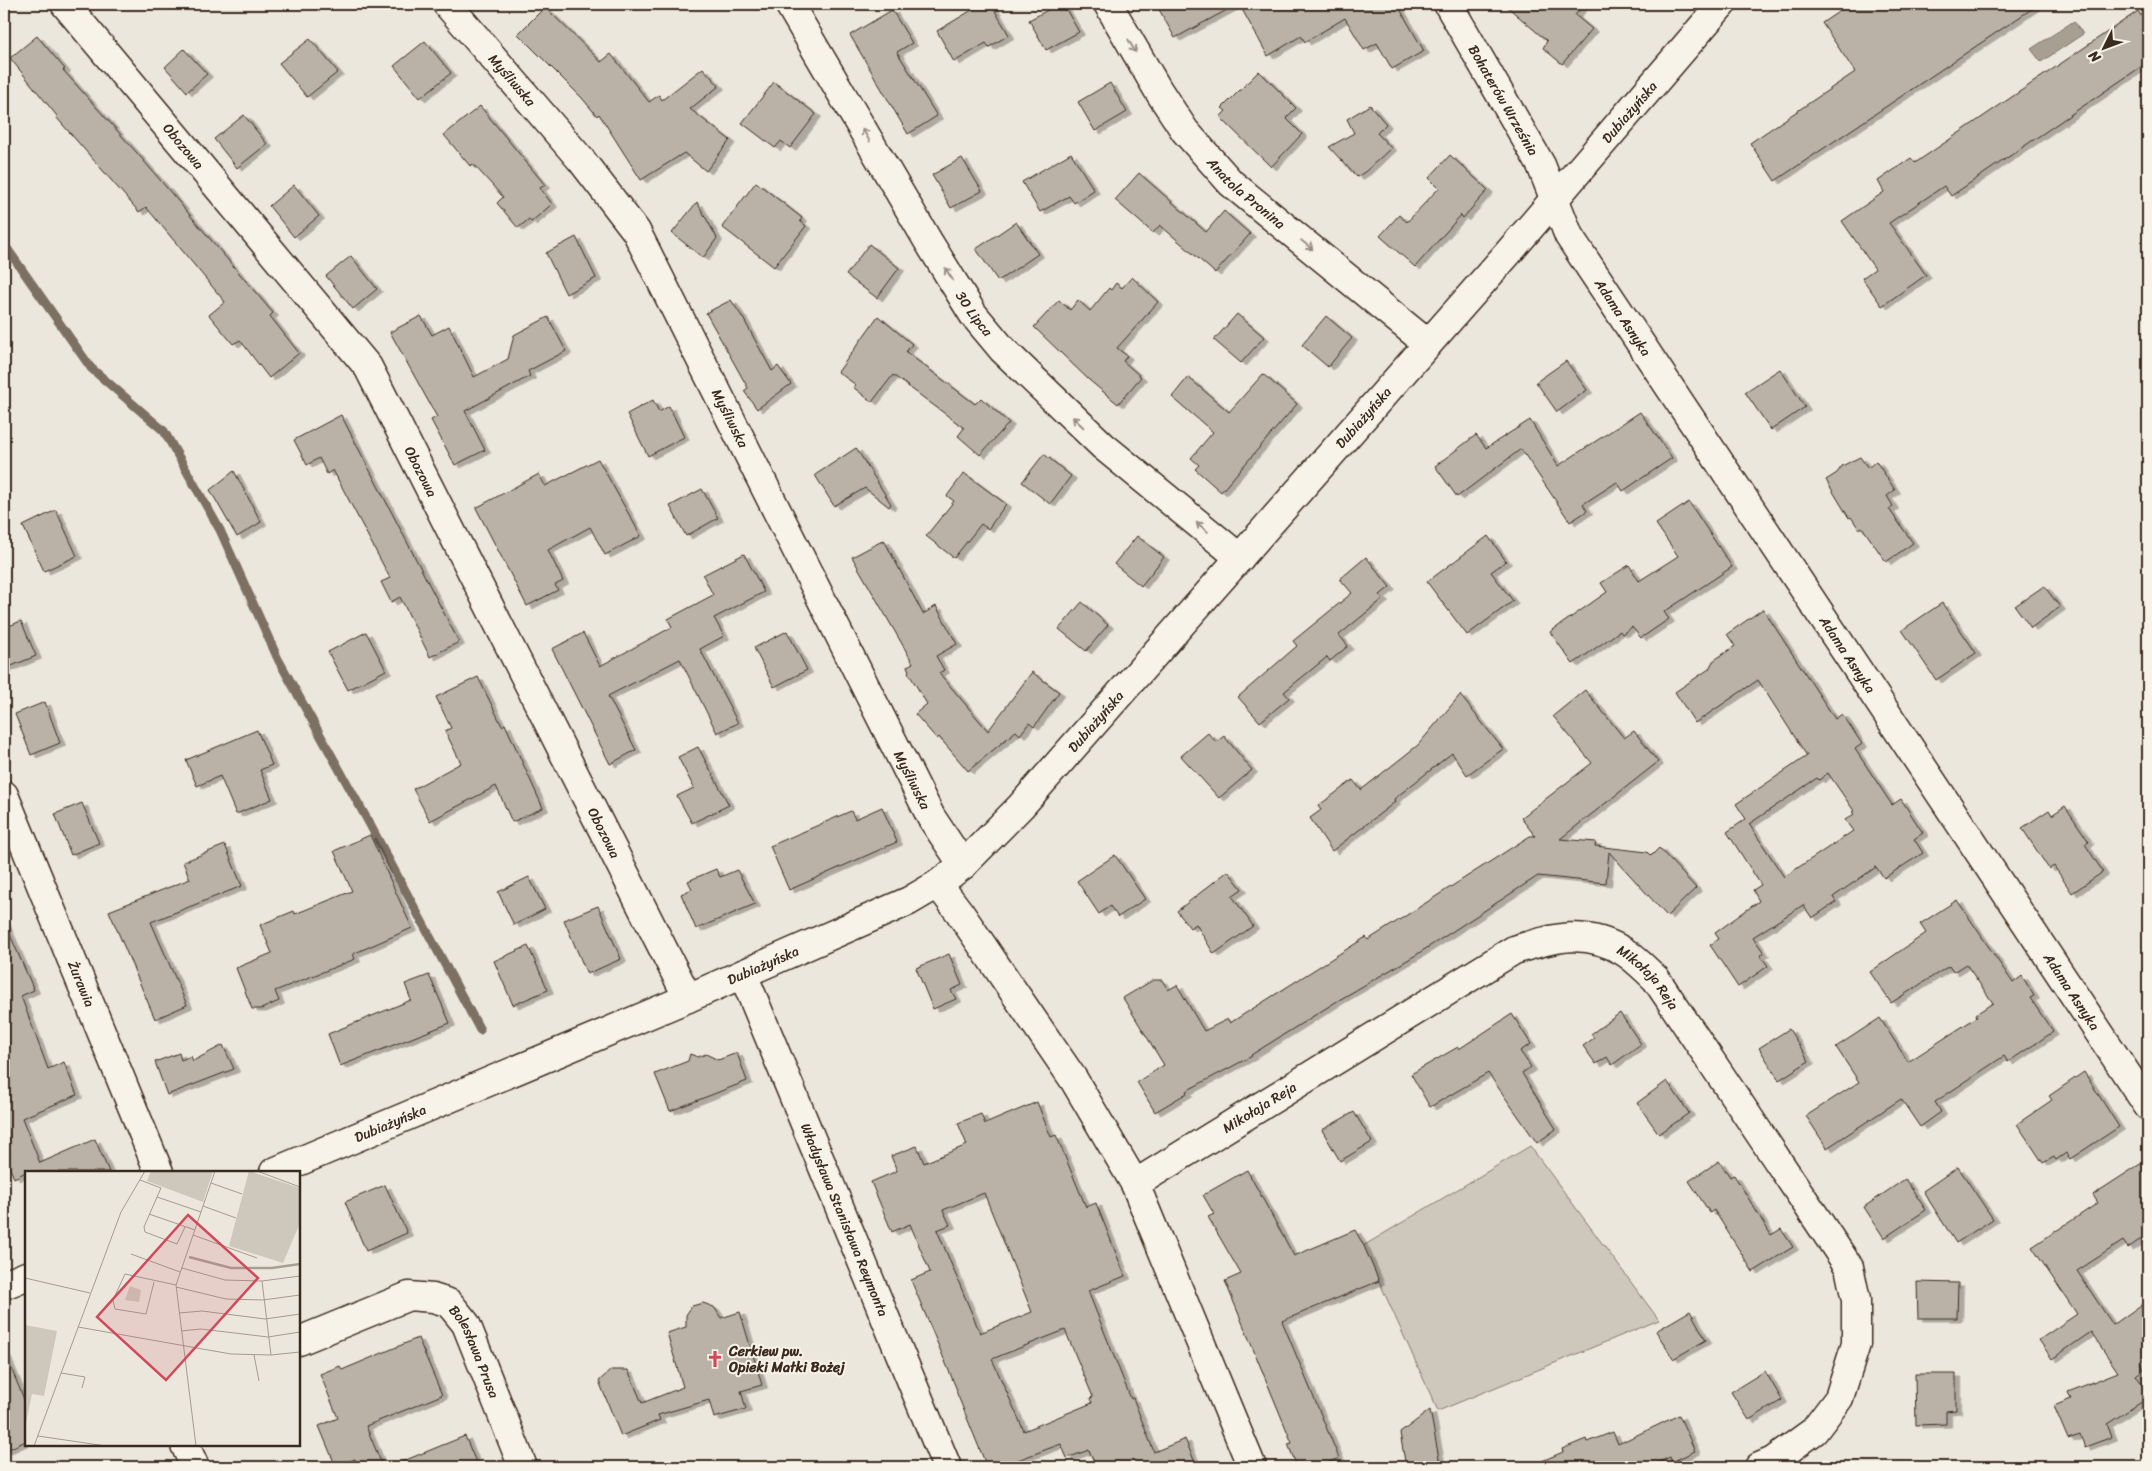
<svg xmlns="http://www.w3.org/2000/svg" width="2152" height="1471" font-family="Sriracha,sans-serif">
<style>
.green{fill:#cec8bc;stroke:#84796d}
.water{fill:#a89f93;stroke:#7c7064}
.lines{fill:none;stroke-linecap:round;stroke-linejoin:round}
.stream{stroke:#7c7064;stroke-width:9}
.building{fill:#bab2a7;stroke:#3b2a1e;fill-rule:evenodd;filter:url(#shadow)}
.minor-casing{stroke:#3b2a1e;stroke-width:31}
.minor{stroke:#f7f3e8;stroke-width:28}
.oneway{stroke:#998e83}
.labels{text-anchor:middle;stroke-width:4;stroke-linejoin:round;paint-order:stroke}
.street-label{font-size:14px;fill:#3b2a1e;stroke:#f7f3e8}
.poi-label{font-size:14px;font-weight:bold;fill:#3b2a1e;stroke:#f7f3e8;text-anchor:start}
.inset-river{fill:none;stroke:#a89f93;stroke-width:2.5}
.inset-road{fill:none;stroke:#a59b90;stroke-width:1}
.view{fill:#d1495b;fill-opacity:0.15;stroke:#d1495b;stroke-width:2.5}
.inset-edge{fill:none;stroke:#3b2a1e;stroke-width:2.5}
</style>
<defs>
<filter id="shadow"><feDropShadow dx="5.5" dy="3" stdDeviation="0" flood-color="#0004"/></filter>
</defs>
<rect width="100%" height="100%" fill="#ece7dc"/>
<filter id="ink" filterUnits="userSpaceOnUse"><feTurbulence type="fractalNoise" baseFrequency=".02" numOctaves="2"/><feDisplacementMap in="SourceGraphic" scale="10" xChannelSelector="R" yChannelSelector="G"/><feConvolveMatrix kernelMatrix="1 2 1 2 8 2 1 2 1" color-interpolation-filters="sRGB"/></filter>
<g filter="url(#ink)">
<polygon class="green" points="1530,1146 1659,1320 1438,1411 1363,1246"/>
<polygon class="water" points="2074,21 2083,34 2041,62 2031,49"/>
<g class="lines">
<polyline class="stream" points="4,244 91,368 164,431 220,530 278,659 368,821 480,1030"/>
</g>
<g class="building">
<polygon points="982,4 991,4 1009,35 989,47 986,43 954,62 937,31"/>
<polygon points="1059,4 1063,4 1079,32 1046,50 1029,20"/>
<polygon points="1156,4 1238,4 1175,38"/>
<polygon points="1239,4 1397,4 1424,51 1392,69 1377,43 1364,50 1345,18 1305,42 1301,36 1268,56"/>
<polygon points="1504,4 1584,4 1575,15 1592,29 1562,64 1543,48 1547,41"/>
<polygon points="1850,4 2039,4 1775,181 1750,143 1855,72 1822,23"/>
<polygon points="545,7 601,62 611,54 649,102 659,95 662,100 703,68 719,86 690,109 730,140 706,171 684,153 641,180 599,114 597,116 582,98 518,34"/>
<polygon points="892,10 912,43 897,52 937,116 908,134 850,35"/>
<polygon points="2138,11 2148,26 2148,62 1951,196 1944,186 1889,223 1926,275 1882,306 1862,278 1875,269 1842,221 1884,192 1878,181 1911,158 1915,163"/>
<polygon points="37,36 65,69 63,70 138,154 273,313 270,316 299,353 269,378 240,340 233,344 209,315 225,302 146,207 139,212 56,117 57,116 10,58"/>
<polygon points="310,39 338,72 307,97 279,63"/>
<polygon points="425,41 451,73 420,98 394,66"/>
<polygon points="184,49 207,74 187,92 165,67"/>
<polygon points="1259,71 1296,108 1286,118 1302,134 1271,167 1220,117 1226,111 1222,108"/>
<polygon points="774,82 816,114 790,148 781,141 775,148 742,123"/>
<polygon points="1110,83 1127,112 1095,131 1078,102"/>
<polygon points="1370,105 1386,124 1377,133 1391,148 1366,171 1357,177 1329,147 1354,133 1347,119"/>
<polygon points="480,106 545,185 540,188 552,204 531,222 529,219 518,228 497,203 503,197 473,164 470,166 444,135"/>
<polygon points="244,115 267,144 237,168 214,139"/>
<polygon points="1071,153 1094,190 1074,203 1069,196 1040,212 1022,182"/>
<polygon points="1450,155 1488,190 1463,218 1461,215 1415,267 1380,236 1399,215 1407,222 1439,188 1429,178"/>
<polygon points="962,158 982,191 951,208 932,175"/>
<polygon points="1139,173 1206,232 1224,211 1250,234 1215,273 1160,225 1153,233 1115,200"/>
<polygon points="756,182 802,218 800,221 806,226 774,267 722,227"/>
<polygon points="294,185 319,216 294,237 269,206"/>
<polygon points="697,202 717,238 703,258 672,233"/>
<polygon points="1016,222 1038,254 998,281 976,249"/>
<polygon points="576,237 596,278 566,294 546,253"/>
<polygon points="869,244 899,268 877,298 846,275"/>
<polygon points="351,256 377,289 353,309 326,276"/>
<polygon points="1132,277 1158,302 1117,348 1127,356 1123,361 1141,377 1118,404 1089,380 1034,327 1059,300 1070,310 1078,300 1090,311 1109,288 1111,290 1116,283 1122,288"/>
<polygon points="731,300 743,318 772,371 778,366 791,384 757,409 744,391 748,388 706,313"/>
<polygon points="1237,314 1264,337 1241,363 1214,340"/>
<polygon points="421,316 432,335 449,326 474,377 508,359 514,335 548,317 566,351 528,371 530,376 465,411 485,450 455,465 431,420 437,417 390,332"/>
<polygon points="878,316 912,344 906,352 975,404 981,398 1009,423 980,455 958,436 964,428 893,375 872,402 853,387 856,385 838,372"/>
<polygon points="1326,316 1352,338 1328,367 1302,345"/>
<polygon points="1566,361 1587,390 1557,412 1536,382"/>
<polygon points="1780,369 1805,407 1771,430 1745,392"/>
<polygon points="1263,374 1297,404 1221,492 1195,469 1199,465 1191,458 1213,432 1172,397 1188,377 1229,412"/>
<polygon points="653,400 659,412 669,406 684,437 648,456 627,414"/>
<polygon points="1640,412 1672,458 1623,491 1617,482 1583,504 1587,511 1570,522 1521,449 1457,497 1435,466 1476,435 1486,448 1530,420 1558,466"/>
<polygon points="341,415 459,642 430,657 400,597 391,602 381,582 390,578 333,470 327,474 319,458 307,465 294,440"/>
<polygon points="856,448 891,504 889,507 865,488 834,506 815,475"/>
<polygon points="1044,454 1071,476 1050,504 1022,482"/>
<polygon points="1860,457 1868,468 1876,461 1895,490 1887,496 1893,506 1889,509 1913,543 1886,562 1862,527 1859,529 1851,517 1849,518 1826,480 1837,473 1842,466"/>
<polygon points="598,459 641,536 605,555 590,527 548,550 563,581 555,585 558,590 527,606 476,508 539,474 545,486"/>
<polygon points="234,471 261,522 237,537 210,490"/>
<polygon points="964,473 1006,504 988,529 981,524 954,558 926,536 954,501 947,496"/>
<polygon points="702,489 718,518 686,536 670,506"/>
<polygon points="1689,502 1732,567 1664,612 1669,619 1641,638 1632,627 1622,634 1620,631 1573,664 1550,632 1607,592 1601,583 1629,565 1639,581 1678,556 1656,524"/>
<polygon points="56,510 77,556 44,571 23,526"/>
<polygon points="1137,536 1164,557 1141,586 1114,564"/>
<polygon points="1488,536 1506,561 1491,572 1513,601 1467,635 1427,582"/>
<polygon points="884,540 923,614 936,606 957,644 936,656 944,670 939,673 988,731 1032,672 1059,692 1034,727 1029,723 1020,735 1016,731 968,771 939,737 937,739 915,714 927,704 908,672 909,671 907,666 913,663 852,557"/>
<polygon points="744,554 764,592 714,618 724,636 700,649 738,723 717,733 680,659 608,696 636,750 610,764 552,649 583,633 600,666 672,627 668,619 713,595 703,575"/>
<polygon points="1366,557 1390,587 1380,595 1383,599 1339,635 1348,646 1330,661 1327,657 1284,692 1289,698 1260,722 1238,697 1297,646 1293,641 1352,593 1340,579"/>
<polygon points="2044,586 2060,607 2031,628 2015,606"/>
<polygon points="1082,602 1108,625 1086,651 1059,629"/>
<polygon points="1942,603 1976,653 1936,680 1902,630"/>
<path d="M 1763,609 L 1835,719 L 1842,714 L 1851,727 L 1862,744 L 1855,749 L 1892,805 L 1901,799 L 1923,833 L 1914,839 L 1923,853 L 1884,878 L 1876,867 L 1833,897 L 1836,902 L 1812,918 L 1803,905 L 1753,937 L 1764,953 L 1760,955 L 1768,966 L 1738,987 L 1710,945 L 1719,939 L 1715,933 L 1759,901 L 1753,890 L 1761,885 L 1727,832 L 1746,819 L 1736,804 L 1807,756 L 1758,680 L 1695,723 L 1675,692 L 1709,669 L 1713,661 L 1735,646 L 1727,634 ZM 1828,773 L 1854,811 L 1852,812 L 1854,814 L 1845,820 L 1853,831 L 1784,877 L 1749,824 L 1817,778 L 1819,780 Z"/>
<polygon points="21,621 36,656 4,669 4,628"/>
<polygon points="787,631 807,670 774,687 754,648"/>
<polygon points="366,632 386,670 348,690 328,652"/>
<polygon points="478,677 502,726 505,724 543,808 512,822 496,786 430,821 413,789 461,763 445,731 451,728 436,697"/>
<polygon points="1585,690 1624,738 1634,731 1658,762 1560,839 1596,842 1595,846 1647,852 1651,856 1659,848 1696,888 1667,916 1609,852 1606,883 1538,876 1416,955 1339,1000 1251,1055 1252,1056 1186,1091 1187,1093 1155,1112 1137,1082 1164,1065 1123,998 1153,980 1162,980 1168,990 1177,985 1204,1031 1228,1019 1230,1023 1366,937 1368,940 1530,836 1535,836 1521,818 1592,763 1553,716"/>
<polygon points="1460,695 1503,749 1467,775 1452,753 1394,799 1395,802 1332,851 1310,818 1321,810 1318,806 1353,780 1361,790 1418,745"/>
<polygon points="45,702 60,743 31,755 15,714"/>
<polygon points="257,730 272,765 260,770 272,799 236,814 220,776 197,786 186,760"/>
<polygon points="1208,733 1216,742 1224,736 1252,770 1219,798 1181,756"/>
<polygon points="698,747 729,805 692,823 677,796 694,788 678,757"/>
<polygon points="82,803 99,843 71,855 55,814"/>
<polygon points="2065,806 2089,842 2085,844 2103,872 2072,893 2054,866 2049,869 2022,828 2049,810 2052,815"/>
<polygon points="882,807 897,842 789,890 770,846 851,811 855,819"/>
<polygon points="370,835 412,928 353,954 355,959 275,991 279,1001 261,1009 252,1009 236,968 272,953 260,925 294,911 295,914 352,891 334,851"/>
<polygon points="225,845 242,886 151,922 187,1005 155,1019 109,911 190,879 183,862"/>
<polygon points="1115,855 1145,899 1118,917 1110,906 1099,914 1077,881"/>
<polygon points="716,869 720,877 737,870 755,904 696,929 681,894 692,889 688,881"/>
<polygon points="1228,871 1242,889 1232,896 1253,926 1214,954 1196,924 1190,928 1177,911"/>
<polygon points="529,877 545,909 514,925 498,892"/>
<polygon points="1957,900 2013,983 2022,976 2034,996 2030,998 2053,1032 2008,1062 2004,1056 1935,1102 1941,1112 1920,1127 1901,1099 1827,1148 1806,1116 1859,1082 1836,1047 1880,1018 1908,1062 1977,1017 1976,1014 1993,1003 1966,964 1953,972 1949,966 1891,1003 1870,972 1926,933 1920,924"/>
<polygon points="598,906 621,959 587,974 564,920"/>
<polygon points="4,921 34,990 21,996 48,1069 64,1062 77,1095 22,1118 40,1163 95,1139 109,1172 26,1172 14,1178 4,1154"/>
<polygon points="528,946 548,990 513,1005 494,961"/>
<polygon points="949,954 962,985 951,990 956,999 933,1009 916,968"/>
<polygon points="429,975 450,1023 340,1066 328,1034 411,1000 405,984"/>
<polygon points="1620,1013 1641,1044 1612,1065 1607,1057 1596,1064 1583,1046 1594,1038 1591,1034"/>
<polygon points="1512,1014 1531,1044 1520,1051 1531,1067 1522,1073 1556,1129 1537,1143 1488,1073 1430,1107 1411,1074 1458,1047 1459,1049"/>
<polygon points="1789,1029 1809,1061 1779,1080 1759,1048"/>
<polygon points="223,1045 234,1069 167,1095 155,1062 179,1053 181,1060 191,1056 193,1061"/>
<polygon points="737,1053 747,1081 670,1111 655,1074 688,1061 690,1054 698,1057 706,1054 718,1060"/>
<polygon points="2084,1072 2119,1127 2070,1159 2066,1153 2056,1160 2054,1157 2043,1163 2017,1124 2052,1100 2049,1096"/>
<polygon points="1667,1081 1689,1113 1659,1134 1637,1103"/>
<path d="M 1037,1102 L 1051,1137 L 1056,1135 L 1086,1207 L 1096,1203 L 1125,1276 L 1088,1291 L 1131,1399 L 1133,1398 L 1154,1452 L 1185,1439 L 1197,1467 L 1096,1467 L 1089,1450 L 1067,1458 L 1061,1444 L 999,1467 L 987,1467 L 956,1391 L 957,1390 L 911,1280 L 930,1272 L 910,1224 L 892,1232 L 871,1182 L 897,1171 L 891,1156 L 917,1146 L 924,1163 L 967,1145 L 958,1123 L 981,1114 L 985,1124 ZM 984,1193 L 1032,1312 L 980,1333 L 937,1230 L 950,1225 L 943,1210 ZM 1065,1330 L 1093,1397 L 1090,1398 L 1092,1403 L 1024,1431 L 992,1359 Z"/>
<polygon points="1354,1112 1372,1142 1340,1161 1322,1130"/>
<polygon points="2148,1159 2148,1234 2128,1248 2123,1241 2077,1271 2113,1325 2148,1300 2148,1356 2140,1362 2144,1369 2136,1375 2148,1393 2148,1398 2107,1424 2112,1437 2085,1447 2080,1435 2068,1439 2054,1406 2071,1399 2068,1392 2118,1372 2091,1332 2052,1359 2039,1340 2077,1314 2032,1247 2098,1203 2093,1195 2094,1194"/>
<polygon points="1719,1161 1730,1177 1734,1175 1771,1235 1781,1229 1793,1247 1753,1272 1714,1210 1710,1213 1689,1181"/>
<polygon points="1958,1167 1993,1219 1956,1243 1923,1191"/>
<polygon points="1247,1170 1294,1256 1355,1230 1364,1246 1379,1281 1282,1321 1339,1458 1317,1467 1297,1467 1288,1444 1292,1443 1225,1281 1241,1274 1208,1217 1214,1214 1203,1195"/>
<polygon points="1905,1179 1926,1210 1884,1238 1864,1207"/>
<polygon points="385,1185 407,1233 366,1251 345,1202"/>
<polygon points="1917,1282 1958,1283 1957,1318 1918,1318"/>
<polygon points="703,1303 714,1307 721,1318 740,1312 762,1385 741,1391 746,1409 714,1418 709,1400 658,1415 660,1420 621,1436 599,1381 611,1370 628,1370 642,1403 683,1387 667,1333 686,1327 686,1315 692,1306"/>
<polygon points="1690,1311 1706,1340 1673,1359 1656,1331"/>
<polygon points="418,1338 442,1395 366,1426 383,1467 359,1467 355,1459 336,1467 319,1426 338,1418 320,1374 340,1366 342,1370"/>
<polygon points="4,1351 26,1404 26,1441 4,1451"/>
<polygon points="1765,1371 1782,1400 1749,1420 1731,1392"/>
<polygon points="1915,1374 1956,1374 1956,1410 1946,1411 1946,1424 1916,1425"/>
<polygon points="1430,1410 1440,1464 1423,1467 1406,1467 1400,1433"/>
<polygon points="1679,1415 1695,1451 1672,1462 1670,1457 1648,1467 1528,1467 1563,1452 1562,1449 1586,1439 1587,1442 1613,1432 1618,1444"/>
<polygon points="465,1436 478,1467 391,1467 391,1466"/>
</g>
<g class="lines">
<g class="minor-casing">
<g id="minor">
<path id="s1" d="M 65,4 L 368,367 L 688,998"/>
<path id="s2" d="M 447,4 L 582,161 L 636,231 L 931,817 L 963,865"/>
<path id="s3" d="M 789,4 L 928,241 L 973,314 L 1003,350 L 1103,446 L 1240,558"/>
<path id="s4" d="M 1108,4 L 1158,90 L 1185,131 L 1231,183 L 1428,344"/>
<path id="s5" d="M 1448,4 L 1541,165 L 1569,236 L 2148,1106"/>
<path id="s6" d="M 4,795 L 159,1172"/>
<polyline points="938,884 960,913 1074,1080 1135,1184 1252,1467"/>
<path id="s7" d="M 743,974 L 947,1467"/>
<path id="s8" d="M 274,1172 L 688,998 L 909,901 L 938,884 L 963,865 L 1021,806 L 1509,252 L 1722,4"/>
<path id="s9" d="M 1135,1184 L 1514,950 C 1554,938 1585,928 1623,951 C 1635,958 1646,970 1656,979 L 1849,1267 L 1856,1300 L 1856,1344 L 1839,1398 L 1814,1431 L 1773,1461 L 1759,1467"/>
<polyline points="4,1285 26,1276"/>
<path id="s10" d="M 299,1341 L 409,1296 L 433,1298 L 449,1303 L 466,1324 L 523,1467"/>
<polyline points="185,1445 195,1467"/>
</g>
</g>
<use href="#minor" class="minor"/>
</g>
<defs><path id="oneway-shaft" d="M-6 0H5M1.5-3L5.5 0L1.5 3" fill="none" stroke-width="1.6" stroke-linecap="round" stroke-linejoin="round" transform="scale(1.25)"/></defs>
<g class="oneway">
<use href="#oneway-shaft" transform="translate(1132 46) rotate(60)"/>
<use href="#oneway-shaft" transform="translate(866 135) rotate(-120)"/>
<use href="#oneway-shaft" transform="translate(1307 245) rotate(39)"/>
<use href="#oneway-shaft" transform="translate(949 274) rotate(-122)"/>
<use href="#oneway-shaft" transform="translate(1078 422) rotate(-136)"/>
<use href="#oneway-shaft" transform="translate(1202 527) rotate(-140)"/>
</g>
</g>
<defs>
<g id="church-bare" transform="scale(1.35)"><path d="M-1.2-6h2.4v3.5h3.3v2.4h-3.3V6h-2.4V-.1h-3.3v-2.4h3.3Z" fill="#d1495b" stroke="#f7f3e8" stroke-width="2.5" paint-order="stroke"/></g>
</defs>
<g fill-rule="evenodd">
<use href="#church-bare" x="715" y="1359"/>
</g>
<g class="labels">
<g class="street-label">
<text dy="5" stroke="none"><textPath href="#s2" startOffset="100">Myśliwska</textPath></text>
<text dy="5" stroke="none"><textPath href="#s5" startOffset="111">Bohaterów Września</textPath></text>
<text dy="5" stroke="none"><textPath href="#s8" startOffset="1761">Dubiażyńska</textPath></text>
<text dy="5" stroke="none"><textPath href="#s1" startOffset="185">Obozowa</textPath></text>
<text dy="5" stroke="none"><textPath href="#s4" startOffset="236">Anatola Pronina</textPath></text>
<text dy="5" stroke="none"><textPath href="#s3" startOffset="361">30 Lipca</textPath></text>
<text dy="5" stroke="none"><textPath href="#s5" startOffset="360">Adama Asnyka</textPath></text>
<text dy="5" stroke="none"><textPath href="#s8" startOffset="1356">Dubiażyńska</textPath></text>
<text dy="5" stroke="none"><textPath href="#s2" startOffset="505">Myśliwska</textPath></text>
<text dy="5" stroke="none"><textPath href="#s1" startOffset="590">Obozowa</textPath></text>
<text dy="5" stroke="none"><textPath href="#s5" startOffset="765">Adama Asnyka</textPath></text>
<text dy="5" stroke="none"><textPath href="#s8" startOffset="951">Dubiażyńska</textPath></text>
<text dy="5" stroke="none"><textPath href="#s2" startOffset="910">Myśliwska</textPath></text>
<text dy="5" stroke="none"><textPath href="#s1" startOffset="995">Obozowa</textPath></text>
<text dy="5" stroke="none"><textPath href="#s8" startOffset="531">Dubiażyńska</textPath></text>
<text dy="5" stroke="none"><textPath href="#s9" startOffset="595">Mikołaja Reja</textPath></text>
<text dy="5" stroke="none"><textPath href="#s6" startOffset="204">Żurawia</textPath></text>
<text dy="5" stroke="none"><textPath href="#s5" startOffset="1170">Adama Asnyka</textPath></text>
<text dy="5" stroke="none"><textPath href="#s9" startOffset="146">Mikołaja Reja</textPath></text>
<text dy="5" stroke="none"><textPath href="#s8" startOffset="126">Dubiażyńska</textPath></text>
<text dy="5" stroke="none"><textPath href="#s7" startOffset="266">Władysława Stanisława Reymonta</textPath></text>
<text dy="5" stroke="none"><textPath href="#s10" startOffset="215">Bolesława Prusa</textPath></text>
</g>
<g class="poi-label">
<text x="729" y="1356">Cerkiew pw.<tspan x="729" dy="16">Opieki Matki Bożej</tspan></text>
</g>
</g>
<g transform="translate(25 1171)">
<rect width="275" height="275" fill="#ece7dc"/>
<path d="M 126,0 L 188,0 L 178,31 L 122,10 ZM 224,0 L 275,17 L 275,52 L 258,92 L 204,75 ZM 105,115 L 116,119 L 114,131 L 100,129 ZM 0,154 L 32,160 L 19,225 L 7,223 L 0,257 Z" fill="#cec8bc"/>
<path class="inset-river" d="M 164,86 L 206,97 L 247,97 L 275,93"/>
<path class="inset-road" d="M 232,0 L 275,16M 115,9 L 136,17 L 132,26 L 176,41M 186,12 L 217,23M 132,26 L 119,56 L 120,61 L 152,73 L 160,56M 178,35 L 211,47M 124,43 L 170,59M 168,64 L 232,87M 106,83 L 155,101M 157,97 L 200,109 L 237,110 L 275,105M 0,107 L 65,122M 237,110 L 246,184M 129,111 L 121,143 L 90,138 L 88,129 L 100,103 L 151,114M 151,116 L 201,128 L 238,129 L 275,124M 154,142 L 177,140 L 240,148 L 275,143M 53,156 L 206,183 L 246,184 L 275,181M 156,160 L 176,158 L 243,166 L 275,161M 229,184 L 234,210M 36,202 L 60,206 L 57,217M 13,265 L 81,275M 9,275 L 96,41 L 120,0M 171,275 L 151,114 L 190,0"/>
<path class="view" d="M 163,44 L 233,107 L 141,209 L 72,146 Z"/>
<rect width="275" height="275" class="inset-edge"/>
</g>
<rect width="2152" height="1471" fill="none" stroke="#f7f3e8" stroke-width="20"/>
<rect x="10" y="10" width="2132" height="1451" fill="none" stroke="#3b2a1e" stroke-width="2" filter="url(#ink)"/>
<g transform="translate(2104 48) rotate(228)" stroke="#f7f3e8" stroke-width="4" paint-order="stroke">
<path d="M0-4L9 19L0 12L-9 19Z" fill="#3b2a1e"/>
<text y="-8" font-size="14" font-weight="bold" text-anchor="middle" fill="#3b2a1e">N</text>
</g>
</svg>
